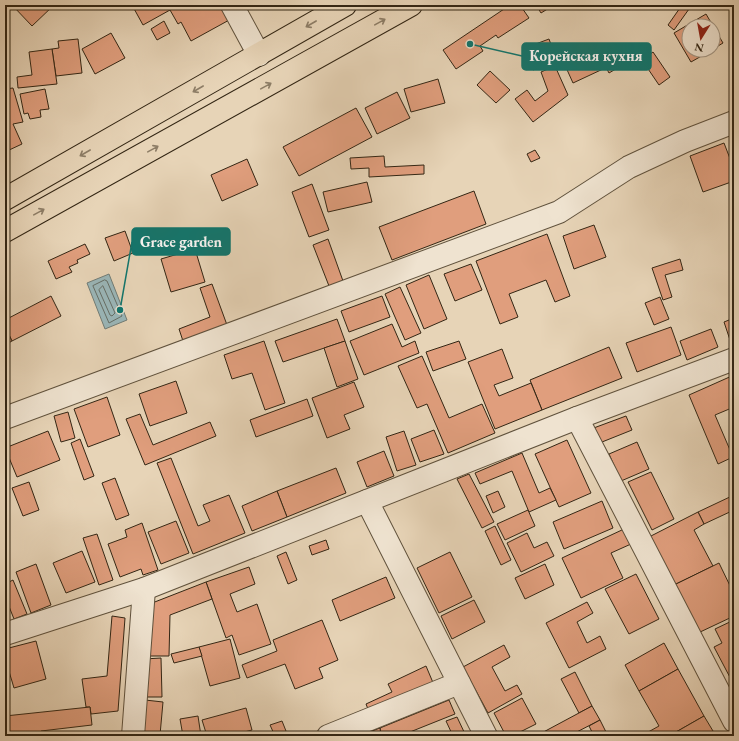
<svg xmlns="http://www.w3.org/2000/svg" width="739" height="741" font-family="'EB Garamond',serif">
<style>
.water{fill:#9ab6b8;stroke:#717c76}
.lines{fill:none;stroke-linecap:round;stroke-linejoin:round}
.shore{stroke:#666e66;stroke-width:1}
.building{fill:#e09e7d;stroke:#332614}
.minor-casing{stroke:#60523d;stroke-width:24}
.highway-casing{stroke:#332614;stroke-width:24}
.minor{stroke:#efe3d0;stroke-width:22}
.highway{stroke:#e7d4b7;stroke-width:22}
.oneway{stroke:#8d7d66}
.leader{fill:none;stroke:#0f766e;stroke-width:1.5}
.callout-dot{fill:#0f766e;stroke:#efe3d0;stroke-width:1.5}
.callout{fill:#0f766e;stroke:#0f766e;stroke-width:1.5}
.callout-label{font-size:15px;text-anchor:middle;font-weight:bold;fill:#fff}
</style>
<rect width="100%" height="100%" fill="#e7d4b7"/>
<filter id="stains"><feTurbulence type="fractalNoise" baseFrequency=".005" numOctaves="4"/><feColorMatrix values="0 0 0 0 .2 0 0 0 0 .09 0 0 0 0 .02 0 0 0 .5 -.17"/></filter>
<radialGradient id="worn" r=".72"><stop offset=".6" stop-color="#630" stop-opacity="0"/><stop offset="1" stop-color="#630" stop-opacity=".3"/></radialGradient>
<polygon class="water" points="109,274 127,320 105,329 87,283"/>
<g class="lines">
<g class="shore">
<polygon points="105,280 107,281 122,316 109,323 93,286"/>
<polygon points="103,286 115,313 112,316 110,315 99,290"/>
</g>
</g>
<g class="building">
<polygon points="12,5 54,5 32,26"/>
<polygon points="132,5 224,5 231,19 191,41 181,22 178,24 170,10 143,25"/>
<polygon points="510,5 520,5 529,18 498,38 496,35 480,46 483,51 456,69 443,50"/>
<polygon points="536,5 554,5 541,13"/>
<polygon points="682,5 689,9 674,30 668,25"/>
<polygon points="706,14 723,43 713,49 713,26 689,26 689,50 712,50 691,62 674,33"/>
<polygon points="164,21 170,33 157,40 151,29"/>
<polygon points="111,33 125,58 95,74 82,49"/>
<polygon points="78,39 82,73 56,76 52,49 59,48 58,41"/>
<polygon points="549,39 557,61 533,70 525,48"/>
<polygon points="623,46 631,60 609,73 601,58"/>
<polygon points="52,49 57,84 18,88 17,77 32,75 29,52"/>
<polygon points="594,50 603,69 573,83 564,63"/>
<polygon points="653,52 670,77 659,85 642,60"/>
<polygon points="555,66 568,95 533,122 515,99 527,90 535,101 548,91 541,72"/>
<polygon points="490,71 510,90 496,103 477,85"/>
<polygon points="438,79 445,103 411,112 404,89"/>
<polygon points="13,88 23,122 13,124 22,144 7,151 5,146 5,89"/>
<polygon points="45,89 49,109 40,110 41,117 30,119 28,113 24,114 20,94"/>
<polygon points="397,92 410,118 377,134 365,108"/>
<polygon points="356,108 372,137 299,176 283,147"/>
<polygon points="724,143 734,169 734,181 703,192 690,156"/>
<polygon points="535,150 540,158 531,162 527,154"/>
<polygon points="384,156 385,167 424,165 424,174 369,177 369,168 351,169 350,158"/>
<polygon points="247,159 258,185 222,201 211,175"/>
<polygon points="367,182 372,202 328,212 323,192"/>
<polygon points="312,184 329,230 309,237 292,192"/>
<polygon points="474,191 486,224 392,260 379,227"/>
<polygon points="594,225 606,257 574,269 563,236"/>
<polygon points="125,231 133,253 114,261 105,238"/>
<polygon points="547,234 570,296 555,302 546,280 509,294 518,317 500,324 476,261"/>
<polygon points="328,239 343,281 329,286 313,245"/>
<polygon points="85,244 90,254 77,260 78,263 69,267 72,272 56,279 48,261"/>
<polygon points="195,249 205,282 171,292 161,259"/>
<polygon points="680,259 683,270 665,275 672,297 663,300 652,268"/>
<polygon points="471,264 482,290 455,301 444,274"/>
<polygon points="429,275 447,319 424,329 406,285"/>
<polygon points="212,284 227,325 183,341 179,329 210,317 200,288"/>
<polygon points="400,287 421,333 405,340 385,294"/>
<polygon points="51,296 61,316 12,341 5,327 5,320"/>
<polygon points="382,296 390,317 349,332 341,311"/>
<polygon points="660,297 669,319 654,325 645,303"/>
<polygon points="734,318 734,338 730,340 724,322"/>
<polygon points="337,319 345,341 283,362 275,341"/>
<polygon points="392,324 402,347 415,341 419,353 364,375 350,341"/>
<polygon points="5,327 12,341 5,345"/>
<polygon points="671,327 681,355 637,372 626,343"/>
<polygon points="711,329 718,347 687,360 680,341"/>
<polygon points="264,341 285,403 265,410 252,373 232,379 224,355"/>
<polygon points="345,341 358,379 337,387 324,348"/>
<polygon points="459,341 466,359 433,371 426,352"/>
<polygon points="609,347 622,378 542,410 530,380"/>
<polygon points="502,349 513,378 494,385 499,396 531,383 542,410 495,429 468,362"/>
<polygon points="422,356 449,418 482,404 495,433 448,453 427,404 417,408 398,366"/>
<polygon points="734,375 734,407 715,415 733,457 718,464 689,395"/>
<polygon points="176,381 187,413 150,426 139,394"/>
<polygon points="354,382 364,407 344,415 350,429 327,438 312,398"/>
<polygon points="107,397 120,435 88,447 74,409"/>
<polygon points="307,399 313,416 256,437 250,420"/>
<polygon points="68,412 75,438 61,442 54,416"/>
<polygon points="140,414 153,445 210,422 216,436 145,465 126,419"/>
<polygon points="626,416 632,430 597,444 591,429"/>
<polygon points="434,430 444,454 420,462 411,439"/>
<polygon points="48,431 60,460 17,477 5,448"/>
<polygon points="404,431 416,465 397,471 386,437"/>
<polygon points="80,439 94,476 84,480 71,443"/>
<polygon points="567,440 591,493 559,507 535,454"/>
<polygon points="637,442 649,469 621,481 609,454"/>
<polygon points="384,451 394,476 367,487 357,462"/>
<polygon points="522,453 539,493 550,488 556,500 529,512 512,471 480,484 475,473"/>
<polygon points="171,458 198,526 210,521 203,505 229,495 245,533 193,554 157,463"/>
<polygon points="336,468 346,493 287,517 277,491"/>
<polygon points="651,472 674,519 652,530 628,482"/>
<polygon points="469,474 494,522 482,528 457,479"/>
<polygon points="115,478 129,515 116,520 102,483"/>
<polygon points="29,482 39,510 23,516 12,488"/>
<polygon points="277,491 287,517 252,531 242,506"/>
<polygon points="498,491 505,507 493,513 486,496"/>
<polygon points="734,495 734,510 704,524 698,512"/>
<polygon points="602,501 613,528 564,549 553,522"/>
<polygon points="528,510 535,526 505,540 497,524"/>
<polygon points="698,512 704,524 694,530 713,566 674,585 649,537"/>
<polygon points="176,521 189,553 161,564 148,532"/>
<polygon points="142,523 158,570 143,575 141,569 120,577 108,544 127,537 125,530"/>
<polygon points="495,526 511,560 501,565 485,531"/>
<polygon points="624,529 631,544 611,553 623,578 581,598 562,558"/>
<polygon points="527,533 534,548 547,542 554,556 521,572 507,543"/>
<polygon points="97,534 113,580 99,585 83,538"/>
<polygon points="326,540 329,549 312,555 309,546"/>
<polygon points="82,551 95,582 66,593 53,563"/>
<polygon points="286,552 297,580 288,584 277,556"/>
<polygon points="450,552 472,597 439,613 417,568"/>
<polygon points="719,563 734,594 734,616 698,633 674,585"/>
<polygon points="36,564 51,605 31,613 16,572"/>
<polygon points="545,564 554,585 525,599 515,578"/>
<polygon points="249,567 255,584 230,594 237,612 257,604 271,644 239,655 232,635 226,638 206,582"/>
<polygon points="636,574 659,619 629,634 605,589"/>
<polygon points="386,577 395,598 340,621 332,600"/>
<polygon points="13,580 27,614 14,619 6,599 5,600 5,584"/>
<polygon points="206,582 212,599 170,615 169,656 146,656 147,605"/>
<polygon points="474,600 485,622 452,639 441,616"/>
<polygon points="587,602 593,613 577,622 587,643 600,636 606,649 569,668 546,623"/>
<polygon points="112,616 125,618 118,711 91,714 90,707 86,707 82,679 107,676"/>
<polygon points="322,620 338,660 319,668 323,678 295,689 285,664 247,678 242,665 277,651 273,640"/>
<polygon points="734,620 734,685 714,647 722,643 715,629"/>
<polygon points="230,639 240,678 210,686 199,647"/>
<polygon points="36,641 46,679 14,688 8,668 5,669 5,649"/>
<polygon points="664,643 678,669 639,691 625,665"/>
<polygon points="504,645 510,657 492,667 505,691 517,685 522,694 488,713 463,667"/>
<polygon points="199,647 202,656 174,663 171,654"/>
<polygon points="161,658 162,697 144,697 144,659"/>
<polygon points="426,666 434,685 370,714 366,704 392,692 388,684"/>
<polygon points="678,669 704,716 669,736 641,736 659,726 639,691"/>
<polygon points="575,672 592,706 579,713 561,679"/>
<polygon points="522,698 536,724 512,736 506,736 494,713"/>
<polygon points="145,700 163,702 160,735 165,736 142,736"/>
<polygon points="449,700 455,714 405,734 381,736 380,728"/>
<polygon points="592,706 600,720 569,736 536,736"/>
<polygon points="90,707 92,725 41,731 42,736 29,736 29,735 5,736 5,716"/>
<polygon points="246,708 252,730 229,736 207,736 202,720"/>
<polygon points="198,716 201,736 183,736 180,719"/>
<polygon points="704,716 716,736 679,736 676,732"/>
<polygon points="457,717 466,736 453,736 446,721"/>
<polygon points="600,720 608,736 594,736 589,726"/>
<polygon points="282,721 288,736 275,736 270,725"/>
<polygon points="380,728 381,736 364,736 364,734"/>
</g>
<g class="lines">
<g class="minor-casing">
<g id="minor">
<polyline points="232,5 259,55"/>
<polyline points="5,418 559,212 629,167 685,141 734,122"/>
<polyline points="577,418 734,721"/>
<polyline points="367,501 486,736"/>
<polyline points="5,634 144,589 577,418 734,359"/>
<polyline points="133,736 144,589"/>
<polyline points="328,736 459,683"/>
</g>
</g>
<g class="highway-casing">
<g id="highway">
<polyline points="5,199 345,5"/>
<polyline points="5,231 411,5"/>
</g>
</g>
<use href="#minor" class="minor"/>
<use href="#highway" class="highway"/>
</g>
<defs><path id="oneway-shaft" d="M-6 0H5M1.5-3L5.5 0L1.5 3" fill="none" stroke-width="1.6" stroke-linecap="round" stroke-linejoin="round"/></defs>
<g class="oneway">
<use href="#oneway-shaft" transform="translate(380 22) rotate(-29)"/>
<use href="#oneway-shaft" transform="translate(311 24) rotate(150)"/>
<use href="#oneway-shaft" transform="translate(266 86) rotate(-29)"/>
<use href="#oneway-shaft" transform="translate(198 89) rotate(150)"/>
<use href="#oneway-shaft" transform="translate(153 149) rotate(-29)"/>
<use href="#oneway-shaft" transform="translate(85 153) rotate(150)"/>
<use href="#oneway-shaft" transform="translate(39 212) rotate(-29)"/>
</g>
<path class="leader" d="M470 44L522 56M120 310L132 242"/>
<g class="callout-dot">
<circle cx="470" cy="44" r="4"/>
<circle cx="120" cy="310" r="4"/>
</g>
<g class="callout">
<rect x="522" y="43" width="129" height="27" rx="4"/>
<rect x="132" y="228" width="98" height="27" rx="4"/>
</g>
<g class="callout-label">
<text x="586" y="61">Корейская кухня</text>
<text x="181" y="247">Grace garden</text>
</g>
<rect width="739" height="741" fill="none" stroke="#e7d4b7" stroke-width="20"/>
<rect x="6" y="6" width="727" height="729" fill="none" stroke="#332614" stroke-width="2"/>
<rect x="10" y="10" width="719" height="721" fill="none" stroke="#332614"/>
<g transform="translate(701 38) rotate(191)"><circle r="19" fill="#efe3d0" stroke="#a49785"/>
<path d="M0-3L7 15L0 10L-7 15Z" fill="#8f2418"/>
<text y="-6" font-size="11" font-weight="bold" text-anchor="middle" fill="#332614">N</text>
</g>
<rect width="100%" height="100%" filter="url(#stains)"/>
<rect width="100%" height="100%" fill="url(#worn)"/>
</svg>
